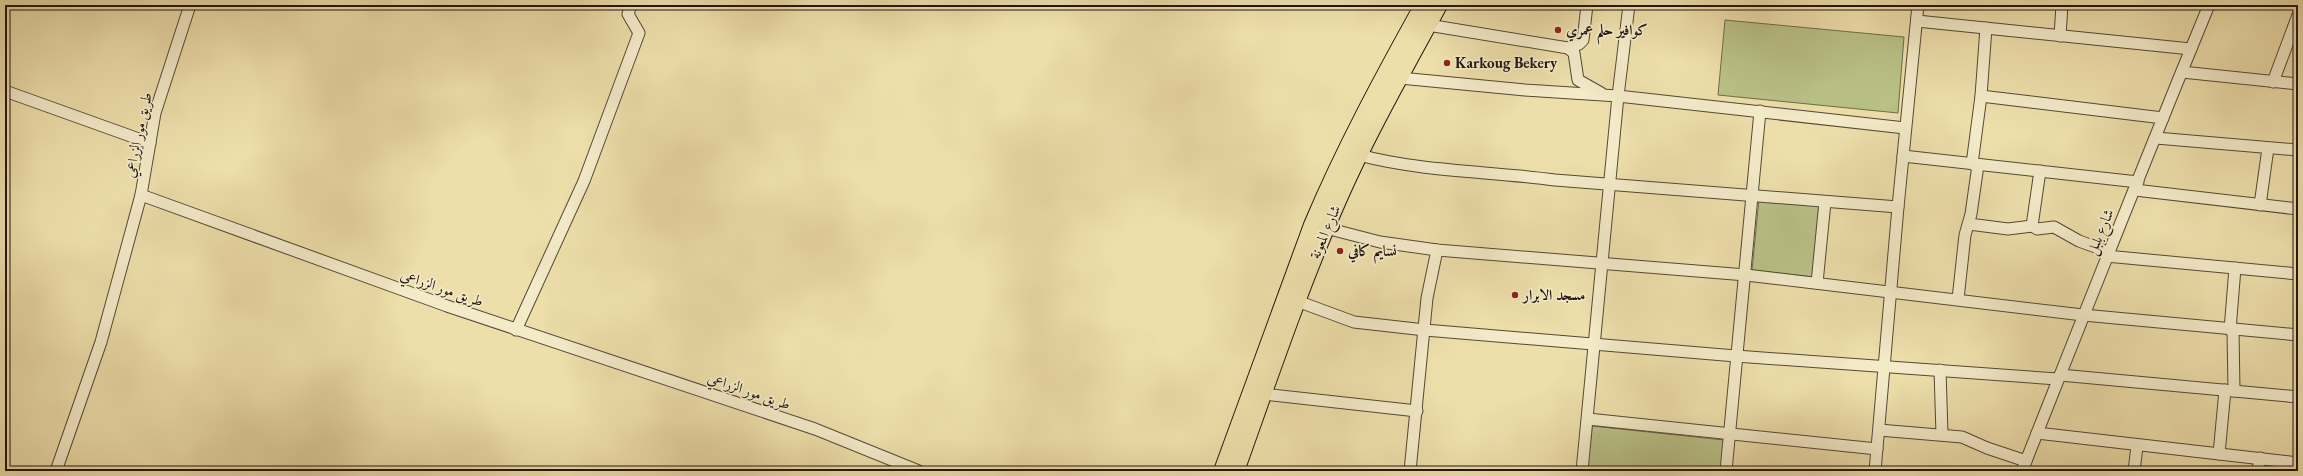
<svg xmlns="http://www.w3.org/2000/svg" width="2303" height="476" font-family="'EB Garamond',Amiri,serif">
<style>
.green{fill:#b9c187;stroke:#6d6c4c}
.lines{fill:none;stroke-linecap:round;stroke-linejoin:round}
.minor-casing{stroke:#544836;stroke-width:13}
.highway-casing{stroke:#211610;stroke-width:18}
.minor{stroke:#f3eac8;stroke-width:11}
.highway{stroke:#eddeaa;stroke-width:16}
.poi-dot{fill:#8f2418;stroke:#f3eac8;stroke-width:1.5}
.labels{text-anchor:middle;stroke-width:3.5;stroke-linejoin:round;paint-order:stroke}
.poi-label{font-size:15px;font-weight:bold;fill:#211610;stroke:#f3eac8;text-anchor:start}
.street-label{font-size:15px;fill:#211610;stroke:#f3eac8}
</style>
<rect width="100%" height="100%" fill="#eddeaa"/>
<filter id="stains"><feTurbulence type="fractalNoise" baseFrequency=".005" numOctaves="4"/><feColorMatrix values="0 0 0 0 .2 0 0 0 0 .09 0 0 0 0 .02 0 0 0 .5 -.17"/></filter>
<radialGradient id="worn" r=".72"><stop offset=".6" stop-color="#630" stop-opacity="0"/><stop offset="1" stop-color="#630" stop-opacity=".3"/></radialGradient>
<g class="green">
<polygon points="1725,20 1904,37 1898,113 1718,95"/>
<polygon points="1759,199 1822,205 1814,277 1752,270"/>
<polygon points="1592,426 1724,440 1721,471 1587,471"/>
</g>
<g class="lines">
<g class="minor-casing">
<g id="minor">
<polyline points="190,5 155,113 141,195 447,306 815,429 919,471"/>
<polyline points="1629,5 1618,96 1905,128"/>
<polyline points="1917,21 2191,49"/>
<polyline points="1428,25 1568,48 1574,53 1578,80 1601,93"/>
<polyline points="2060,36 2062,5"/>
<polyline points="1568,48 1579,44 1583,40 1587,5"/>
<polyline points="2182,72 2298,84"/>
<polyline points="1400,78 1525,90 1618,96 1582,471"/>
<polyline points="2273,82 2298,15"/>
<polyline points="5,91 150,143"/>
<polyline points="1981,96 2163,118"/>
<polyline points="2156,138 2298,150"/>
<path d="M 1359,155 C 1423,172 1490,171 1555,180 L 1898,207"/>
<polyline points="1903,156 2138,182"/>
<polyline points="1972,164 1981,96 1986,28"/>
<polyline points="2135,190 2298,209"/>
<polyline points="2260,205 2268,148"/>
<polyline points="1969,224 2008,229 2032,226 2037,229 2054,227 2079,241 2101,249 2106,256 2298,274"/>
<polyline points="2032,226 2040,171"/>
<polyline points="1326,228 1380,242 1437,250 1746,275 2083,315 2298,335"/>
<polyline points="1817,283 1825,202"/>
<polyline points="1958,299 1965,235 1971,214 1978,165"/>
<polyline points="1297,301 1354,322 1425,330 1736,356 2058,379"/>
<polyline points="516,330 584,181 639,33 628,14 631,5"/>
<polyline points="2230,330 2235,268"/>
<polyline points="2233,330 2234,391"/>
<polyline points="1940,370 1942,434"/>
<polyline points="2060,375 2298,397"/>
<polyline points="1264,394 1417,411"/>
<polyline points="1588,419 1877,449"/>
<polyline points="1879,430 1962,437 1987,448 2026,461"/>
<polyline points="2037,433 2298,463"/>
<polyline points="2219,454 2225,390"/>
<polyline points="56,471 101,342 141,195"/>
<polyline points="1410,471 1427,298 1437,250"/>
<polyline points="1726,471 1760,111"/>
<polyline points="1875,471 1898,207 1918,5"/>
<path d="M 2022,471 C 2084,315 2145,160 2209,5"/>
<polyline points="2134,471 2137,446"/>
<polyline points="2258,471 2260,458"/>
</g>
</g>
<g class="highway-casing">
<g id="highway">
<path d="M 1222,471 L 1312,225 C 1344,149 1383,77 1423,5"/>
<path d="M 1236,471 C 1269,379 1300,286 1340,196 C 1369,131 1405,68 1439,5"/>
</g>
</g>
<use href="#minor" class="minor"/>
<use href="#highway" class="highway"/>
</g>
<g class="poi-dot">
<circle cx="1558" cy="30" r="4"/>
<circle cx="1447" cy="63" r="4"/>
<circle cx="1340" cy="251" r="4"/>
<circle cx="1515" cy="295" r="4"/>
</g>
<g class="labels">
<g class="poi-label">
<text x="1566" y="35">كوافير حلم عمري</text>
<text x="1455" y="68">Karkoug Bekery</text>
<text x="1348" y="256">نسايم كافي</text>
<text x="1523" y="300">مسجد الابرار</text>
</g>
<g class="street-label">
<text transform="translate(138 135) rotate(-78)" y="5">طريق مور الزراعي</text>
<text transform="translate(1325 232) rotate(-67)" y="5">شارع المعونة</text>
<text transform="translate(2100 232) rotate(-67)" y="5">شارع بلبل</text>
<text transform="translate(442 288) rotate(19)" y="5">طريق مور الزراعي</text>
<text transform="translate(749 391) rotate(19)" y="5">طريق مور الزراعي</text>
</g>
</g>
<rect width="2303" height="476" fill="none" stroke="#eddeaa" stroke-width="20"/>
<rect x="6" y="6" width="2291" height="464" fill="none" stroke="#211610" stroke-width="2"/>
<rect x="10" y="10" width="2283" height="456" fill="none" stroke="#211610"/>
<rect width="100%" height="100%" filter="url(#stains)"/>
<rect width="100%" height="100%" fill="url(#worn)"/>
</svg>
